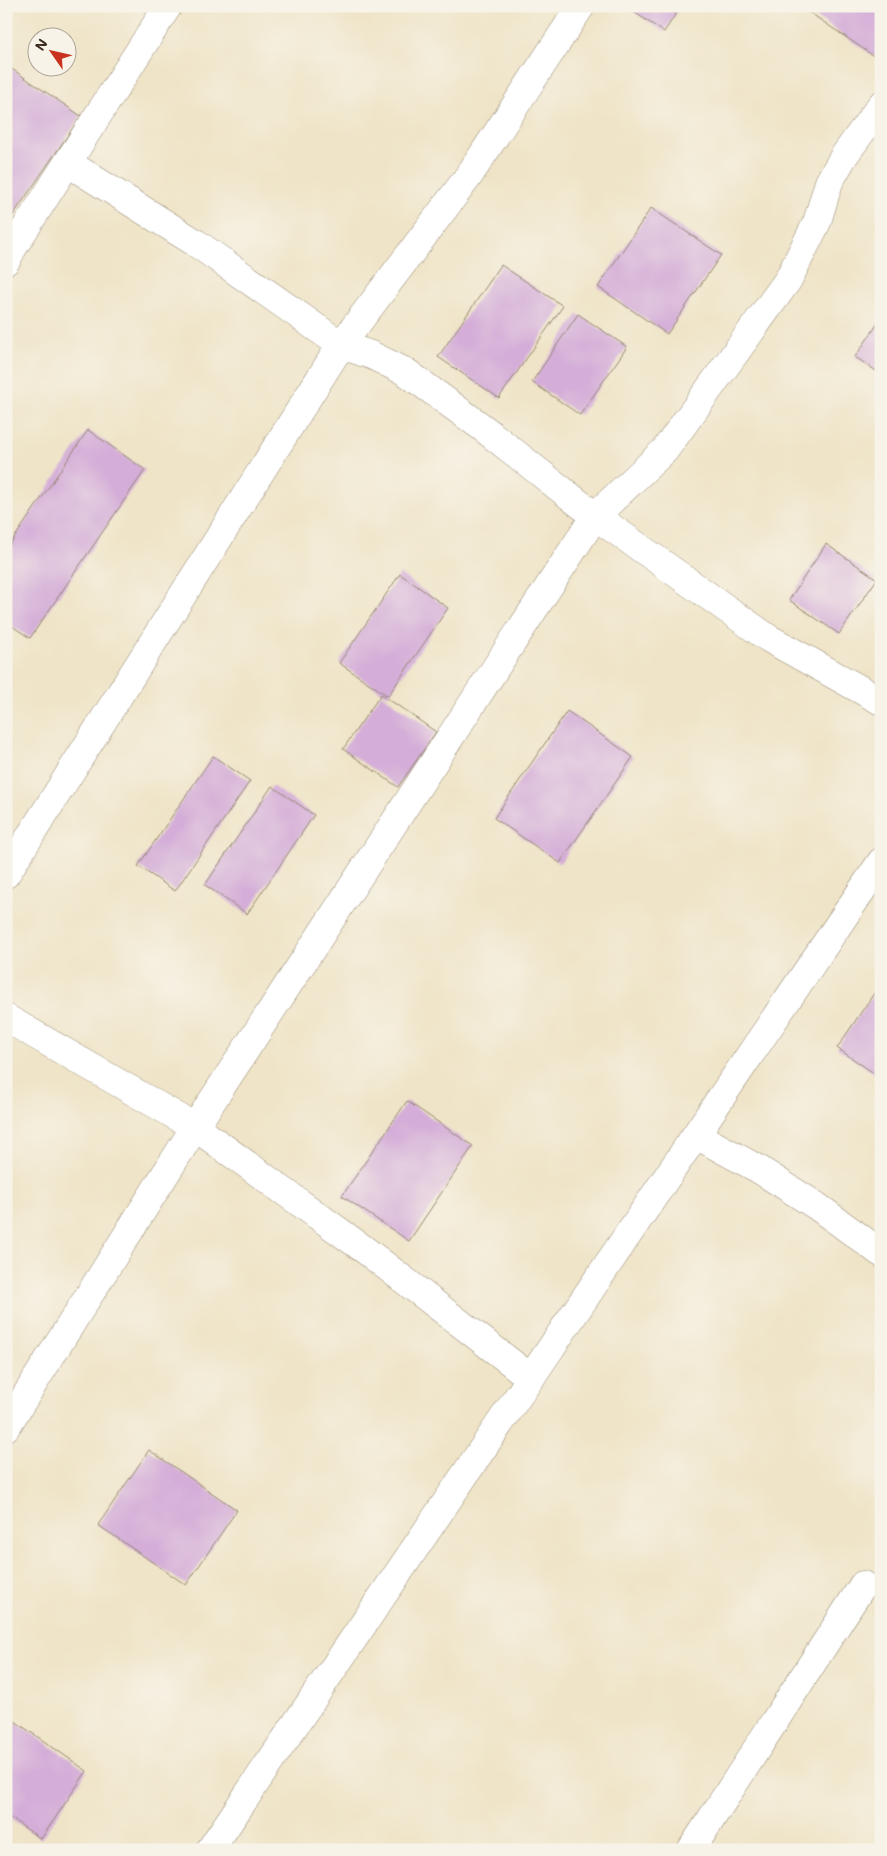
<svg xmlns="http://www.w3.org/2000/svg" width="887" height="1856" font-family="Mali,sans-serif">
<style>
.building{fill:#d4aed8}
.lines{fill:none;stroke-linecap:round;stroke-linejoin:round}
.minor-casing{stroke:#958772;stroke-width:29}
.minor{stroke:#fff;stroke-width:28}
</style>
<rect width="100%" height="100%" fill="#f7f3e8"/>
<filter id="ink" filterUnits="userSpaceOnUse"><feTurbulence type="fractalNoise" baseFrequency=".02" numOctaves="2"/><feDisplacementMap in="SourceGraphic" scale="10" xChannelSelector="R" yChannelSelector="G"/><feConvolveMatrix kernelMatrix="1 2 1 2 8 2 1 2 1" color-interpolation-filters="sRGB"/></filter>
<filter id="wash" filterUnits="userSpaceOnUse"><feTurbulence type="fractalNoise" baseFrequency=".0096" numOctaves="4" result="noise"/><feDisplacementMap in="SourceGraphic" scale="20" xChannelSelector="R" yChannelSelector="G"/><feGaussianBlur stdDeviation="1.12" result="paint"/><feColorMatrix in="noise" values="0 0 0 0 0 0 0 0 0 0 0 0 0 0 0 0 0 1.4 0 .05"/><feComposite in="paint" operator="in"/></filter>
<g filter="url(#wash)">
<rect width="100%" height="100%" fill="#efe4c7"/>
<g id="blocks">
<g class="building">
<polygon points="633,6 681,6 664,32 631,10"/>
<polygon points="800,6 881,6 881,61"/>
<polygon points="6,65 81,116 9,221 6,219"/>
<polygon points="651,208 721,255 667,334 598,287"/>
<polygon points="501,265 563,306 499,398 438,357"/>
<polygon points="578,314 627,347 580,415 532,382"/>
<polygon points="881,319 881,374 855,357"/>
<polygon points="88,430 145,470 30,638 6,622 6,550"/>
<polygon points="826,544 877,579 839,634 789,600"/>
<polygon points="400,574 448,608 388,696 339,663"/>
<polygon points="381,694 436,732 398,787 343,749"/>
<polygon points="567,711 633,757 560,863 494,818"/>
<polygon points="213,756 250,781 175,891 138,866"/>
<polygon points="272,786 314,815 247,914 205,885"/>
<polygon points="881,983 881,1078 837,1048"/>
<polygon points="407,1101 473,1146 409,1241 342,1196"/>
<polygon points="149,1450 237,1510 186,1585 98,1525"/>
<polygon points="6,1715 87,1771 41,1839 6,1815"/>
</g>
</g>
</g>
<g filter="url(#ink)">
<use href="#blocks" fill-opacity="0" stroke="#958772" stroke-width="1"/>
<g class="lines">
<g class="minor-casing">
<g id="minor">
<polyline points="68,163 196,243 341,345 371,355 406,372 483,428 595,516 768,638 881,701"/>
<polyline points="6,261 14,246 168,6"/>
<polyline points="6,874 341,345 468,177 581,6"/>
<polyline points="6,1018 195,1127 365,1250 531,1378"/>
<polyline points="696,1135 760,1170 818,1207 881,1253"/>
<polyline points="6,1427 195,1127 595,516 665,450 788,280 817,222 829,182 844,156 881,105"/>
<polyline points="210,1850 881,862"/>
<polyline points="691,1850 863,1585"/>
</g>
</g>
<use href="#minor" class="minor"/>
</g>
</g>
<rect width="887" height="1856" fill="none" stroke="#f7f3e8" stroke-width="25"/>
<g transform="translate(52 52) rotate(304)"><circle r="24" fill="#f7f3e8" stroke="#aca397"/>
<path d="M0-4L9 19L0 12L-9 19Z" fill="#c8321e"/>
<text y="-8" font-size="14" font-weight="bold" text-anchor="middle" fill="#3b2a1e">N</text>
</g>
</svg>
